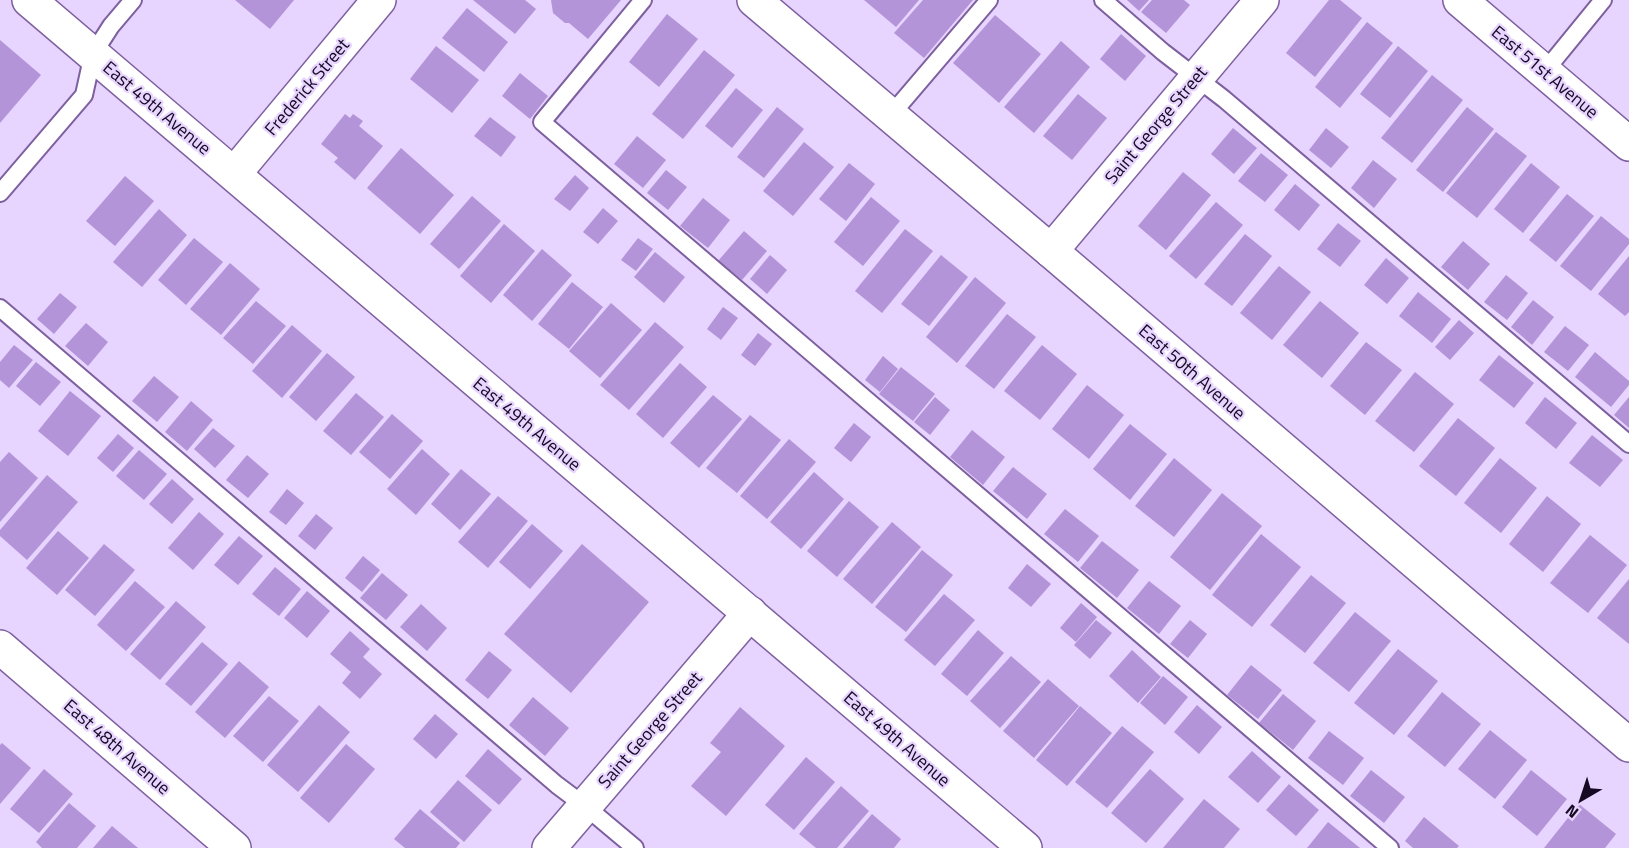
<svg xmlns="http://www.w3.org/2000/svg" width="1629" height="848" font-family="'Titillium Web',sans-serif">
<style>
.building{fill:#b494d8}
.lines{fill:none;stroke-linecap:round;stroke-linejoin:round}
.lane-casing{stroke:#7e609f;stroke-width:20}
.street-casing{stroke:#7e609f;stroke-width:36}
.secondary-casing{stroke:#7e609f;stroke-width:36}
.lane{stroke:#fff;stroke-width:16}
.street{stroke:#fff;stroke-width:33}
.secondary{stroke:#fff;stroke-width:33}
.labels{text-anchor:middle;stroke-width:4.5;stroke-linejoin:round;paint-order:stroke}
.street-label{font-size:18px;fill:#160922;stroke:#e7d4ff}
</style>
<rect width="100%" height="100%" fill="#e7d4ff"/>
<g class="building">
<polygon points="235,0 294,0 270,29"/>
<polygon points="473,0 525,0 536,9 515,34"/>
<polygon points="551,0 621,0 588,39 569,23 565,23 553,13"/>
<polygon points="864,0 919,0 896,27"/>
<polygon points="923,0 973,0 924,58 894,33"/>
<polygon points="1127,0 1149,0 1139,11"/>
<polygon points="1152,0 1184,0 1190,5 1166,33 1141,12"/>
<polygon points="1329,0 1340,0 1362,18 1315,77 1286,53"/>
<polygon points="467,8 508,42 484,72 442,38"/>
<polygon points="667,14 698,39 659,87 629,62"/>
<polygon points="995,15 1041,54 999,103 953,63"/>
<polygon points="1367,22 1393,43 1340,108 1315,87"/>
<polygon points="1121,34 1146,56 1125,81 1100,59"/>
<polygon points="0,40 41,75 0,123"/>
<polygon points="1061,41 1090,67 1034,133 1004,107"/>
<polygon points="436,46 479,80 452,113 410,79"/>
<polygon points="1398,46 1428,71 1390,118 1360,94"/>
<polygon points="704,50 735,75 683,139 652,114"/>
<polygon points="520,73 548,96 530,119 502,96"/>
<polygon points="1432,75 1463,100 1412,163 1381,138"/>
<polygon points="736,88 763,110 732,148 705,126"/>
<polygon points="1078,94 1107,118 1072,160 1043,136"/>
<polygon points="777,107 804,129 764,178 737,157"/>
<polygon points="1467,107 1494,129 1443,192 1416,170"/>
<polygon points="345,114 350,118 353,114 363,121 359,126 383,146 355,180 334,162 338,158 321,144"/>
<polygon points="490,117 516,137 501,157 474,136"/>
<polygon points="1233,128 1257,148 1234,174 1211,154"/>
<polygon points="1326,128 1349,147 1331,168 1309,150"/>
<polygon points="1496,132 1527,156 1477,218 1446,193"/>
<polygon points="637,136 666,160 643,188 614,164"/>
<polygon points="804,142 834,167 793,216 763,191"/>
<polygon points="401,148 454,195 420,234 367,188"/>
<polygon points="1261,153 1288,175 1265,202 1238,181"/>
<polygon points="1373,160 1397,179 1374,208 1351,188"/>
<polygon points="849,163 875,184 846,221 819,199"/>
<polygon points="1531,163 1560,187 1523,233 1494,209"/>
<polygon points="666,170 687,187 668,210 647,193"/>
<polygon points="1183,172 1211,195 1166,250 1138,226"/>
<polygon points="575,175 589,188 570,211 554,199"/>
<polygon points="125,176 154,201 115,246 86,221"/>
<polygon points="1295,184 1320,205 1299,231 1274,210"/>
<polygon points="1567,194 1594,216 1556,262 1529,240"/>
<polygon points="472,196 501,221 459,269 430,244"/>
<polygon points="871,197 900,221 863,266 834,242"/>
<polygon points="703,198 730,220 708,248 680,226"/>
<polygon points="1216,202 1243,225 1196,279 1169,256"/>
<polygon points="603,208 618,221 598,244 583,232"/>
<polygon points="159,209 187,235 142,287 113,262"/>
<polygon points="1601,216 1629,239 1629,244 1591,291 1560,266"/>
<polygon points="1338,223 1361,241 1340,267 1317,249"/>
<polygon points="504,224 535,251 491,303 460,276"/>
<polygon points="905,229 933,251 882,313 855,291"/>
<polygon points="744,231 767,251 742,280 718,261"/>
<polygon points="1245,234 1272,256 1232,306 1204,284"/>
<polygon points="194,238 223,262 186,305 158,280"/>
<polygon points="638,238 653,249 636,271 621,260"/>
<polygon points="1463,241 1490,264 1468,290 1441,267"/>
<polygon points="542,249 572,275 532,321 503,295"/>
<polygon points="655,252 685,277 664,303 634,277"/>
<polygon points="770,255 787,270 767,294 750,279"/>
<polygon points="941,255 968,277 929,326 901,304"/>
<polygon points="1629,256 1629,312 1625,316 1598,294"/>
<polygon points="1386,258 1409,278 1387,304 1364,285"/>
<polygon points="230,263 260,289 221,335 190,309"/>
<polygon points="1279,266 1311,292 1272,340 1240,313"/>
<polygon points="1506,275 1528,293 1507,320 1484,302"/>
<polygon points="975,277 1006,303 957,363 926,337"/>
<polygon points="572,282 603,307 569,349 538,324"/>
<polygon points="1418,292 1451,319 1432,343 1399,316"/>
<polygon points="60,293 77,307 54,334 37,319"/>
<polygon points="1533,300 1554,317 1532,345 1511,327"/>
<polygon points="256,301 286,326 253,364 223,338"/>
<polygon points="1320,301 1359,333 1322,378 1283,345"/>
<polygon points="611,303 642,330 600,378 569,351"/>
<polygon points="723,307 738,318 721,340 707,329"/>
<polygon points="1007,314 1036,337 994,389 965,366"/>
<polygon points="1459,320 1474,333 1450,360 1435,347"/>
<polygon points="655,322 684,347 629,410 600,385"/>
<polygon points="86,323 108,342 88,366 65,346"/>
<polygon points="292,325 322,351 282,398 252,371"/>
<polygon points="1565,326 1589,345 1568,371 1544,352"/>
<polygon points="758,333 772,344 755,366 741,355"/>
<polygon points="1366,342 1402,370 1365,415 1330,386"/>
<polygon points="14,345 33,360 9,388 0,380 0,362"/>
<polygon points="1042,345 1077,374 1040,420 1004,391"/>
<polygon points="1595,352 1629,381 1629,385 1611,407 1575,377"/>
<polygon points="327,353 355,377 316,421 289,397"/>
<polygon points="1499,355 1534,383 1514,408 1479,380"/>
<polygon points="883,356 898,369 880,392 865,380"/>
<polygon points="36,362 61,382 40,406 16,386"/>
<polygon points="680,363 707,387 663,438 636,414"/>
<polygon points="901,367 935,394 913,421 879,394"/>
<polygon points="1415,372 1454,404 1414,452 1375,421"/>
<polygon points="154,376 179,397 157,422 132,401"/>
<polygon points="1087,385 1124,415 1089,459 1052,429"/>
<polygon points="70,391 101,416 68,456 38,431"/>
<polygon points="356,393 384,417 351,455 323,431"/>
<polygon points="713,395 742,419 699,468 670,443"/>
<polygon points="935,397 950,410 930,435 914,422"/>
<polygon points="1545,397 1577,423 1556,449 1525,423"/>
<polygon points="1629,397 1629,428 1614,415"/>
<polygon points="191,401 213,420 187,451 165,432"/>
<polygon points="392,414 423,441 390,479 359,452"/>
<polygon points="750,415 781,440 737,493 706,468"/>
<polygon points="1458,418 1495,448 1456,496 1419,466"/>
<polygon points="854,423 871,437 851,462 834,448"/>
<polygon points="1130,424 1167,454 1130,500 1093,469"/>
<polygon points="213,428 235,446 215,468 194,449"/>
<polygon points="972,430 1005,457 983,485 950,457"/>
<polygon points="118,434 134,448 113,472 97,458"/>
<polygon points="1592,435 1623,460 1600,487 1569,463"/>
<polygon points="789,439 816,462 767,519 740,496"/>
<polygon points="422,449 450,474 416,515 387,489"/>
<polygon points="139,450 167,474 144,500 116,476"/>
<polygon points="9,452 38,478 0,522 0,462"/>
<polygon points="247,455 269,474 248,498 226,480"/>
<polygon points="1174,458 1212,490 1174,537 1135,506"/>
<polygon points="1500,458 1537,488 1501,533 1464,503"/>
<polygon points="1013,467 1047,494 1027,519 993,491"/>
<polygon points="461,469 491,494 460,530 431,504"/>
<polygon points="814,472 844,499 801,549 770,522"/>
<polygon points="47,475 78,502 27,560 0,536 0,530"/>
<polygon points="172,479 194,499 172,524 149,504"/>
<polygon points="287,489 304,503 286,525 269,512"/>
<polygon points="1222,493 1262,526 1210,590 1170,557"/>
<polygon points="498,496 528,521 488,568 458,542"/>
<polygon points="1547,496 1581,524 1543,572 1509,544"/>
<polygon points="849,501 879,527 837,577 807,551"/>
<polygon points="1065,509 1099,536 1078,562 1044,534"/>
<polygon points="199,512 224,534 193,570 168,548"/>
<polygon points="316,514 333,528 315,550 298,536"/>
<polygon points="892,522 921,547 872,604 843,579"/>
<polygon points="532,524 563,551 530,589 499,562"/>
<polygon points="58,531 89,558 57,595 26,568"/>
<polygon points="1261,534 1301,567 1252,627 1212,595"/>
<polygon points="1590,535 1627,565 1588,613 1550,583"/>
<polygon points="239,536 263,556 238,585 214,565"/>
<polygon points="1102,541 1139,570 1117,598 1080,568"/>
<polygon points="104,544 135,570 95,616 65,590"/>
<polygon points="582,544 649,602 571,693 504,634"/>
<polygon points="922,550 953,575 906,632 875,607"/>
<polygon points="363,556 380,570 362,592 345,578"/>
<polygon points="1027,564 1051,584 1031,607 1008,588"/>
<polygon points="275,567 301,589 279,616 252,594"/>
<polygon points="382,573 408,595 386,620 360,598"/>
<polygon points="1311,575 1346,603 1305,653 1270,625"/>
<polygon points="1629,579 1629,644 1597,618"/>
<polygon points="135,581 165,607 126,651 97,625"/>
<polygon points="1149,581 1181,606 1159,634 1127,608"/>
<polygon points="307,591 330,611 307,638 284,618"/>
<polygon points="944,594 975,620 935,666 904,640"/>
<polygon points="176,601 206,627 160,680 130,654"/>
<polygon points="1081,603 1097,617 1076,642 1060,628"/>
<polygon points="421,604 447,628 427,651 400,627"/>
<polygon points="1355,612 1391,641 1349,692 1313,663"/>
<polygon points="1096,620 1112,633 1090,659 1074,645"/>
<polygon points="1190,620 1207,634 1188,658 1170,644"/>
<polygon points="978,630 1004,653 967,696 941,674"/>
<polygon points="350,631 370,649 363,657 382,674 360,699 342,683 351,672 330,654"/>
<polygon points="202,642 228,664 191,706 165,684"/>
<polygon points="1398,649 1438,681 1394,735 1354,703"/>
<polygon points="1132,650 1161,677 1138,703 1109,676"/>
<polygon points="489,651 512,670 488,699 465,680"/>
<polygon points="1011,656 1041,682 1000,728 970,701"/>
<polygon points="239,661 269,687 225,738 195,712"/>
<polygon points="1251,665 1282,690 1258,719 1227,695"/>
<polygon points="1163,676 1188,697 1165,725 1140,703"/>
<polygon points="1048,679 1079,706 1034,758 1003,731"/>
<polygon points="1442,692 1481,724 1445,767 1407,736"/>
<polygon points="1283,694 1316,721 1293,750 1259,723"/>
<polygon points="269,696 299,721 263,762 233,736"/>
<polygon points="533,697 569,728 545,756 509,725"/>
<polygon points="319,705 350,732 298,792 267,765"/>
<polygon points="1197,705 1222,727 1199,754 1174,732"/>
<polygon points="1080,706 1112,733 1067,786 1036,760"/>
<polygon points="740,707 785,746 726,816 691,786 721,752 710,743"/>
<polygon points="435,714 458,734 436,759 413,739"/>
<polygon points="1122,726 1154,752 1107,808 1075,782"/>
<polygon points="1490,730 1527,760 1495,799 1458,769"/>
<polygon points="1329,731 1364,758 1343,785 1308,758"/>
<polygon points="2,743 31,768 0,804 0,745"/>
<polygon points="346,744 375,769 329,823 300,798"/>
<polygon points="488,749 522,779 499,805 465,776"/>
<polygon points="1252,751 1281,777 1258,803 1228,777"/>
<polygon points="806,757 835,782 794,830 765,805"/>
<polygon points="44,769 73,794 39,833 10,809"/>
<polygon points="1150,769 1184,799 1146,843 1111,813"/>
<polygon points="1371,770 1405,797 1384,823 1350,796"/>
<polygon points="1531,770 1567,799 1537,836 1502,807"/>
<polygon points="458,780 492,810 464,842 430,812"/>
<polygon points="1289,784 1319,810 1296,836 1266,810"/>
<polygon points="841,786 869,811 837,848 816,848 799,834"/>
<polygon points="1204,799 1240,829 1224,848 1163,848"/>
<polygon points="69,803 96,826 77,848 42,848 36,842"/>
<polygon points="1579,804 1616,834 1605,848 1544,848"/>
<polygon points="420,809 460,843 456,848 405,848 394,839"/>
<polygon points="872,814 901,839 894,848 843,848"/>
<polygon points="1424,817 1459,846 1457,848 1413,848 1405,841"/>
<polygon points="1328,822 1360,848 1307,848"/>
<polygon points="112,826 138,848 93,848"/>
</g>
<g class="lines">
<g class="lane-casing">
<g id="lane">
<polyline points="643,0 542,122 1390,848"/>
<polyline points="1103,0 1163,52 1224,99 1629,444"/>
<polyline points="1545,71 1603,0"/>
<polyline points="890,116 989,0"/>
<polyline points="0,193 84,95 93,54 111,26 133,0"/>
<polyline points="0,308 557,785 585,806 635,848"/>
</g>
</g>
<g class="street-casing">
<g id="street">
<polyline points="754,0 1051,251 1629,745"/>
<polyline points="1460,0 1629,144"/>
<polyline points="234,174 379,0"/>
<polyline points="1051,251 1262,0"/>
<polyline points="0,647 234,848"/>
<polyline points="549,848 750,613"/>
</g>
</g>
<g class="secondary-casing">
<polyline id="secondary" points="29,0 1025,848"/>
</g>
<use href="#lane" class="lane"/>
<use href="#street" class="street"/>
<use href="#secondary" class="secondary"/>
</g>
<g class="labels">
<g class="street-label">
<text transform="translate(1545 72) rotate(40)" y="6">East 51st Avenue</text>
<text transform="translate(307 87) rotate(-50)" y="6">Frederick Street</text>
<text transform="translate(157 108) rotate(40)" y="6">East 49th Avenue</text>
<text transform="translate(1156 125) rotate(-50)" y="6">Saint George Street</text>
<text transform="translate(1192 372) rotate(41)" y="6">East 50th Avenue</text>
<text transform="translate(527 424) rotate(40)" y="6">East 49th Avenue</text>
<text transform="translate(650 730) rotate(-49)" y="6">Saint George Street</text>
<text transform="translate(897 739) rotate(41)" y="6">East 49th Avenue</text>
<text transform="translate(117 747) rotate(41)" y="6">East 48th Avenue</text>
</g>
</g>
<g transform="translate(1581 800) rotate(219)" stroke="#e7d4ff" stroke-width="4.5" paint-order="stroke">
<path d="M0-4.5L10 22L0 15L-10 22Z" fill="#160922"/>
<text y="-9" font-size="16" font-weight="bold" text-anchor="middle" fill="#160922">N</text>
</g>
</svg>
